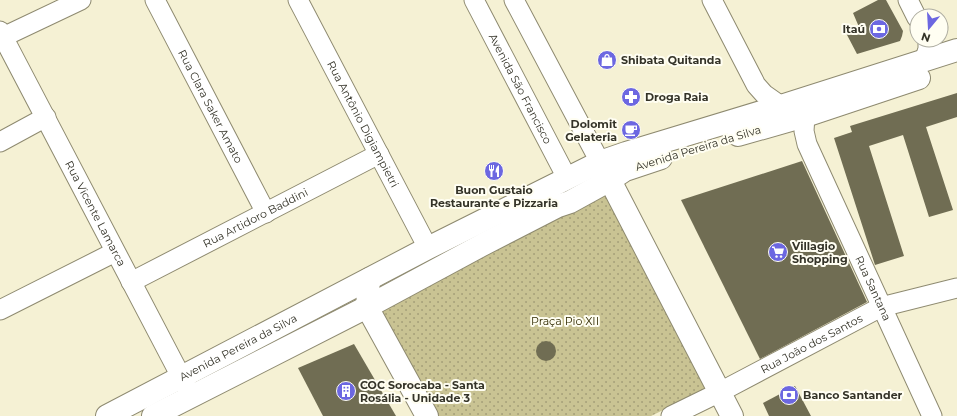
<svg xmlns="http://www.w3.org/2000/svg" width="957" height="416" font-family="Montserrat,sans-serif">
<style>
.park{fill:url(#park-dots)}
.building{fill:#706d53}
.lines{fill:none;stroke-linecap:round;stroke-linejoin:round}
.minor-casing{stroke:#8e8a70;stroke-width:21}
.tertiary-casing{stroke:#8e8a70;stroke-width:24}
.secondary-casing{stroke:#8e8a70;stroke-width:24}
.minor{stroke:#fff;stroke-width:19}
.tertiary{stroke:#fff;stroke-width:22}
.secondary{stroke:#fff;stroke-width:22}
.labels{text-anchor:middle;stroke-width:4;stroke-linejoin:round;paint-order:stroke}
.poi-label{font-size:11px;font-weight:bold;fill:#343328;stroke:#fffef2;text-anchor:start}
.street-label{font-size:11px;fill:#343328;stroke:#fffef2}
.park-label{font-size:11px;fill:#312a00;stroke:#fffef2}
</style>
<defs>
<pattern id="park-dots" width="8" height="8" patternUnits="userSpaceOnUse"><rect width="8" height="8" fill="#c9c393"/><path d="M2 2h.1M6 6h.1" fill="none" stroke="#a49f78" stroke-width="1.8" stroke-linecap="round"/></pattern>
</defs>
<rect width="100%" height="100%" fill="#f5f1d4"/>
<polygon class="park" points="605,193 706,389 651,416 439,416 381,310"/>
<g class="building">
<polygon points="878,0 886,0 903,31 902,36 900,41 857,54 846,33 859,27 853,13"/>
<polygon points="957,93 957,117 926,127 953,210 929,217 903,135 869,146 904,256 875,265 834,138 852,132 850,126"/>
<polygon points="802,161 867,302 760,359 681,200"/>
<circle cx="546" cy="351" r="10"/>
<polygon points="354,344 396,416 323,416 298,368"/>
<polygon points="795,386 811,416 769,416 763,403"/>
</g>
<g class="lines">
<g class="minor-casing">
<g id="minor">
<path id="s1" d="M 155,0 L 266,213"/>
<path id="s2" d="M 298,0 L 428,248"/>
<path id="s3" d="M 474,0 L 567,178"/>
<polyline points="514,0 600,162"/>
<polyline points="712,0 756,85 764,94 781,106"/>
<polyline points="908,0 917,18"/>
<path id="s4" d="M 0,31 L 188,390"/>
<polyline points="3,37 81,0"/>
<polyline points="924,61 928,49 928,40"/>
<path id="s5" d="M 805,116 L 804,131 L 807,144 L 932,416"/>
<polyline points="0,142 46,117"/>
<path id="s6" d="M 131,282 L 379,154"/>
<polyline points="0,310 115,252"/>
<path id="s7" d="M 671,416 L 720,392 L 881,307 L 957,288"/>
</g>
</g>
<g class="tertiary-casing">
<g id="tertiary">
<polyline points="601,163 732,416"/>
<polyline points="369,279 367,307 427,416"/>
</g>
</g>
<g class="secondary-casing">
<g id="secondary">
<polyline points="738,135 805,116 919,78"/>
<path id="s8" d="M 107,416 L 428,248 L 600,162 L 626,153 L 781,106 L 957,50"/>
<polyline points="153,416 367,307 484,244 558,206 570,202 610,180 625,170 661,158"/>
</g>
</g>
<use href="#minor" class="minor"/>
<use href="#tertiary" class="tertiary"/>
<use href="#secondary" class="secondary"/>
</g>
<defs>
<g id="bank-disc" transform="scale(1)"><circle r="9.5" fill="#6c67e1" stroke="#fffef2"/><path d="M-6-4H6V4H-6ZM0-2.3a2.3 2.3 0 1 0 0 4.6a2.3 2.3 0 1 0 0-4.6Z" fill="#fff"/></g>
<g id="shop-disc" transform="scale(1)"><circle r="9.5" fill="#6c67e1" stroke="#fffef2"/><path d="M-5-2.5h2.3a2.7 3.5 0 0 1 5.4 0H5L5.5 6h-11ZM-1.5-2.5h3a1.5 2.3 0 0 0-3 0Z" fill="#fff"/></g>
<g id="pharmacy-disc" transform="scale(1)"><circle r="9.5" fill="#6c67e1" stroke="#fffef2"/><path d="M-2-6h4v4h4v4h-4v4h-4v-4h-4v-4h4Z" fill="#fff"/></g>
<g id="cafe-disc" transform="scale(1)"><circle r="9.5" fill="#6c67e1" stroke="#fffef2"/><path d="M-5.5-4.5H6V0H3Q3 3.5 0 3.5H-2.5Q-5.5 3.5-5.5 0ZM3-3.2v2h1.7v-2ZM-6 4.5H4V6H-6Z" fill="#fff"/></g>
<g id="restaurant-disc" transform="scale(1)"><circle r="9.5" fill="#6c67e1" stroke="#fffef2"/><path d="M-5-6h1v4h1v-4h1v4h1v-4h1v5L-1.5 .5V6h-2V.5L-5-1ZM5-6V6H3V1.5H1.5Q1.5-4 5-6Z" fill="#fff"/></g>
<g id="supermarket-disc" transform="scale(1)"><circle r="9.5" fill="#6c67e1" stroke="#fffef2"/><path d="M-6-5.5h2.5l.6 2H6L4.5 2H-2.5L-4.4-4H-6ZM-1.5 3.2a1.3 1.3 0 1 0 .1 0ZM3 3.2a1.3 1.3 0 1 0 .1 0Z" fill="#fff"/></g>
<g id="building-disc" transform="scale(1)"><circle r="9.5" fill="#6c67e1" stroke="#fffef2"/><path d="M-4-6H4V6H1V3H-1V6H-4ZM-2.5-4.3h1.7v1.8h-1.7ZM.8-4.3h1.7v1.8H.8ZM-2.5-1h1.7V.8h-1.7ZM.8-1h1.7V.8H.8Z" fill="#fff"/></g>
</defs>
<g fill-rule="evenodd">
<use href="#bank-disc" x="879" y="29"/>
<use href="#shop-disc" x="607" y="60"/>
<use href="#pharmacy-disc" x="631" y="97"/>
<use href="#cafe-disc" x="631" y="130"/>
<use href="#restaurant-disc" x="494" y="171"/>
<use href="#supermarket-disc" x="778" y="252"/>
<use href="#building-disc" x="346" y="391"/>
<use href="#bank-disc" x="789" y="395"/>
</g>
<g class="labels">
<g class="poi-label">
<text x="865" y="33" text-anchor="end">Itaú</text>
<text x="621" y="64">Shibata Quitanda</text>
<text x="645" y="101">Droga Raia</text>
<text x="617" y="128" text-anchor="end">Dolomit<tspan x="617" dy="13">Gelateria</tspan></text>
<text x="494" y="194" text-anchor="middle">Buon Gustaio<tspan x="494" dy="13">Restaurante e Pizzaria</tspan></text>
<text x="792" y="250">Villagio<tspan x="792" dy="13">Shopping</tspan></text>
<text x="360" y="389">COC Sorocaba - Santa<tspan x="360" dy="13">Rosália - Unidade 3</tspan></text>
<text x="803" y="399">Banco Santander</text>
</g>
<g class="street-label">
<text dy="4" stroke="none"><textPath href="#s3" startOffset="100">Avenida São Francisco</textPath></text>
<text dy="4" stroke="none"><textPath href="#s1" startOffset="120">Rua Clara Saker Amato</textPath></text>
<text dy="4" stroke="none"><textPath href="#s2" startOffset="140">Rua Antônio Digiampietri</textPath></text>
<text transform="translate(698 148) rotate(-17)" y="4">Avenida Pereira da Silva</text>
<text dy="4" stroke="none"><textPath href="#s4" startOffset="206">Rua Vicente Lamarca</textPath></text>
<text dy="4" stroke="none"><textPath href="#s6" startOffset="140">Rua Artidoro Baddini</textPath></text>
<text dy="4" stroke="none"><textPath href="#s5" startOffset="187">Rua Santana</textPath></text>
<text dy="4" stroke="none"><textPath href="#s7" startOffset="158">Rua João dos Santos</textPath></text>
<text dy="4" stroke="none"><textPath href="#s8" startOffset="148">Avenida Pereira da Silva</textPath></text>
</g>
<g class="park-label">
<text x="565" y="325">Praça Pio XII</text>
</g>
</g>
<g transform="translate(929 28) rotate(198)"><circle r="19" fill="#fffef2" stroke="#aeada1"/>
<path d="M0-3L7 15L0 10L-7 15Z" fill="#6c67e1"/>
<text y="-6" font-size="11" font-weight="bold" text-anchor="middle" fill="#343328">N</text>
</g>
</svg>
